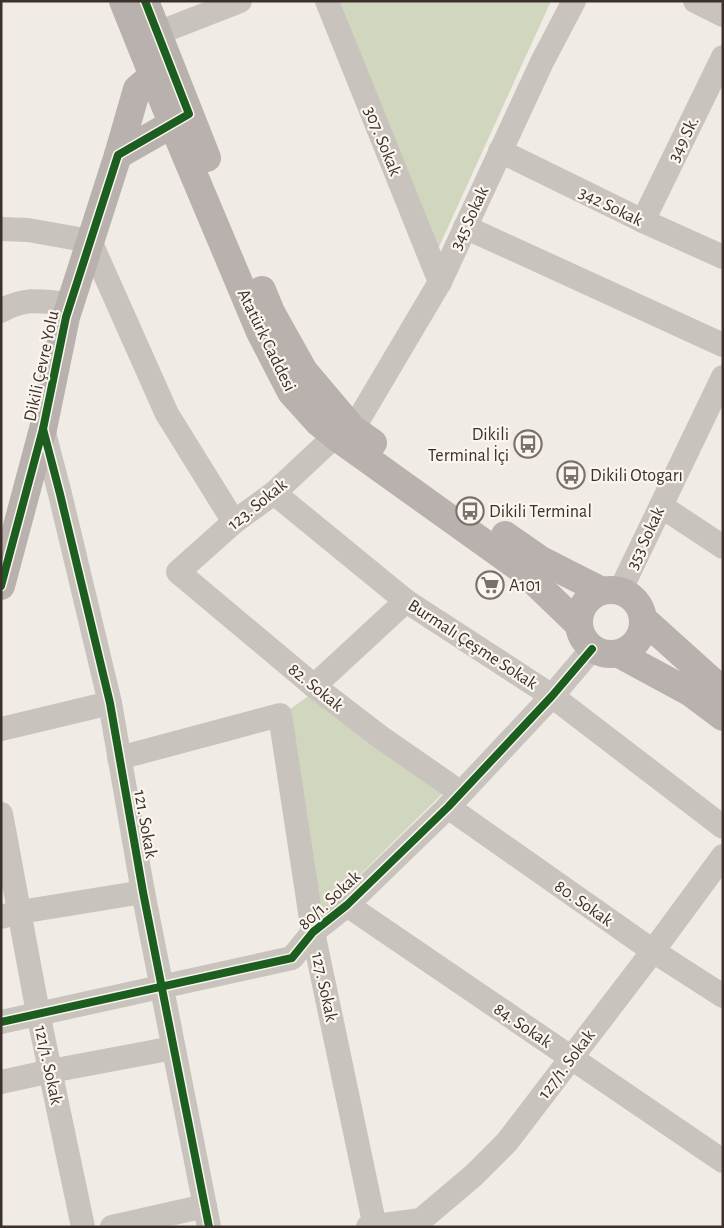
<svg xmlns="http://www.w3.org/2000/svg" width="724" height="1228" font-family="'Alegreya Sans',sans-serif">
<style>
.green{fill:#d1d6bf}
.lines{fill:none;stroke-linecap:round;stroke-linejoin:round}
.minor{stroke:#c9c3be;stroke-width:24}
.major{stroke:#b8b1ad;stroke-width:28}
.cycleway-casing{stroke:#fbf5ee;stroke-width:11}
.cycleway{stroke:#1b5e20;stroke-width:8}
.labels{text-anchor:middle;stroke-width:4.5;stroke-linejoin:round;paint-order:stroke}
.street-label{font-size:18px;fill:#3b302b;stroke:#fbf5ee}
.poi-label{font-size:18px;fill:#3b302b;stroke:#fbf5ee;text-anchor:start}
</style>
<rect width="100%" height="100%" fill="#f0ebe5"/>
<g class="green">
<polygon points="340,1 551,1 438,249"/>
<polygon points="310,695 445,791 316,918 280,716"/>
</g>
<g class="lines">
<g class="minor">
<polyline points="327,1 440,282"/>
<polyline points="695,1 723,15"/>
<polyline points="158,33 240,1"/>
<polyline points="500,151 643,221 723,257"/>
<polyline points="643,221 723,57"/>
<polyline points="465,227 723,345"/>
<polyline points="1,229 28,230 90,241 167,414 234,522"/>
<path d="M 1,311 C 25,297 43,301 70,304"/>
<polyline points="43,429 60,494 110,703 143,892 209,1227"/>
<polyline points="353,429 440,282 542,62 574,1"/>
<polyline points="335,436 274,493 234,522 178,572 314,686 379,736 461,793"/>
<polyline points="274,493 406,601 552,696 723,827"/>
<polyline points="661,506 723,547"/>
<polyline points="620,591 723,377"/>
<polyline points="314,686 406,601"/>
<polyline points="1,729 110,703"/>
<polyline points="119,758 280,715 313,932 375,1227"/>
<polyline points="448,807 653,951 723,996"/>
<polyline points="1,814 38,1013 83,1227"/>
<polyline points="347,905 723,1161"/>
<polyline points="1,917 20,912 143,892"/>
<polyline points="1,1022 292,958 313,932 347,905 448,807 552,696 592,649"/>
<polyline points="1,1082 51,1071 173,1048"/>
<polyline points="112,1227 205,1206"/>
<polyline points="368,1227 421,1220 474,1175 507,1142 653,951 723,856"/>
</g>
<g class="major">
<polyline points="123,1 172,123 260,332 291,392 319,423 335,436 522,570 578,624"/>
<polyline points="145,1 207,158"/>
<polyline points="118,155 188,115"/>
<polyline points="262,290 271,312 304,371 353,429 373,443"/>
<polyline points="505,535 541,560 602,591"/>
<polyline points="1,586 43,429 66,317 118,155 137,89 153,75 169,68"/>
<circle cx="611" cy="622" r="32"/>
<polyline points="643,619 723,691"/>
<polyline points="619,654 691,693 723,717"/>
</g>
<g class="cycleway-casing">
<g id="cycleway">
<polyline points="43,429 60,494 110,703 143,892 209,1227"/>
<polyline points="1,586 43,429 66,317 118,155 189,114 145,1"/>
<polyline points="1,1022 292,958 313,932 347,905 448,807 552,696 592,649"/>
</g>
</g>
<use href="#cycleway" class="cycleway"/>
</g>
<defs>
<g id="bus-ring" transform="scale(1.4375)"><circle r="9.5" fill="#fbf5ee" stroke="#7a716c" stroke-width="1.5"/><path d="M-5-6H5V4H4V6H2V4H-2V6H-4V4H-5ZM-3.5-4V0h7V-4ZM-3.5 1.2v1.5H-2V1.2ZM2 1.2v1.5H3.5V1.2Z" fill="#7a716c"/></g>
<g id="supermarket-ring" transform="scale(1.4375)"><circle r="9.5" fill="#fbf5ee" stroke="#7a716c" stroke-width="1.5"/><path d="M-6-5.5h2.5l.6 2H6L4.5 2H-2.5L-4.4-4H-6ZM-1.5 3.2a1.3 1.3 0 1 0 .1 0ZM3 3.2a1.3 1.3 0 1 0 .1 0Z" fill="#7a716c"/></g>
</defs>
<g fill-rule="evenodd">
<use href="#bus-ring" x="528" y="444"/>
<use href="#bus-ring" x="571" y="475"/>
<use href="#bus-ring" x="470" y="511"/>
<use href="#supermarket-ring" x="490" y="585"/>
</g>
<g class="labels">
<g class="street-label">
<text transform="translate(683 139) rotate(-64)" y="6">349 Sk.</text>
<text transform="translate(383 141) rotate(68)" y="6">307. Sokak</text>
<text transform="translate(611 206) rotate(26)" y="6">342 Sokak</text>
<text transform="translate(469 218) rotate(-65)" y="6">345 Sokak</text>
<text transform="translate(267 340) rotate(64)" y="6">Atatürk Caddesi</text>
<text transform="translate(41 366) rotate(-78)" y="6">Dikili Çevre Yolu</text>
<text transform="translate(257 504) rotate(-39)" y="6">123. Sokak</text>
<text transform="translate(645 538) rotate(-65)" y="6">353 Sokak</text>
<text transform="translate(473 644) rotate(33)" y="6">Burmalı Çeşme Sokak</text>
<text transform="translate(316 687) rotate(39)" y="6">82. Sokak</text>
<text transform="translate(146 824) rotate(80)" y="6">121. Sokak</text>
<text transform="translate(329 900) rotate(-43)" y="6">80/1. Sokak</text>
<text transform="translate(584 903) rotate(35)" y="6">80. Sokak</text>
<text transform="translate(325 987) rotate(78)" y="6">127. Sokak</text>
<text transform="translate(523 1025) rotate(34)" y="6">84. Sokak</text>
<text transform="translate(566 1064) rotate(-53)" y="6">127/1. Sokak</text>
<text transform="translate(49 1065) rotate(78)" y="6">121/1. Sokak</text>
</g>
<g class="poi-label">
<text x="509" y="440" text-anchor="end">Dikili<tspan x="509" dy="21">Terminal İçi</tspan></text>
<text x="590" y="481">Dikili Otogarı</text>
<text x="489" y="517">Dikili Terminal</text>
<text x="509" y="591">A101</text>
</g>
</g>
<rect width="724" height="1228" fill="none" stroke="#3b302b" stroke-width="5"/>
</svg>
